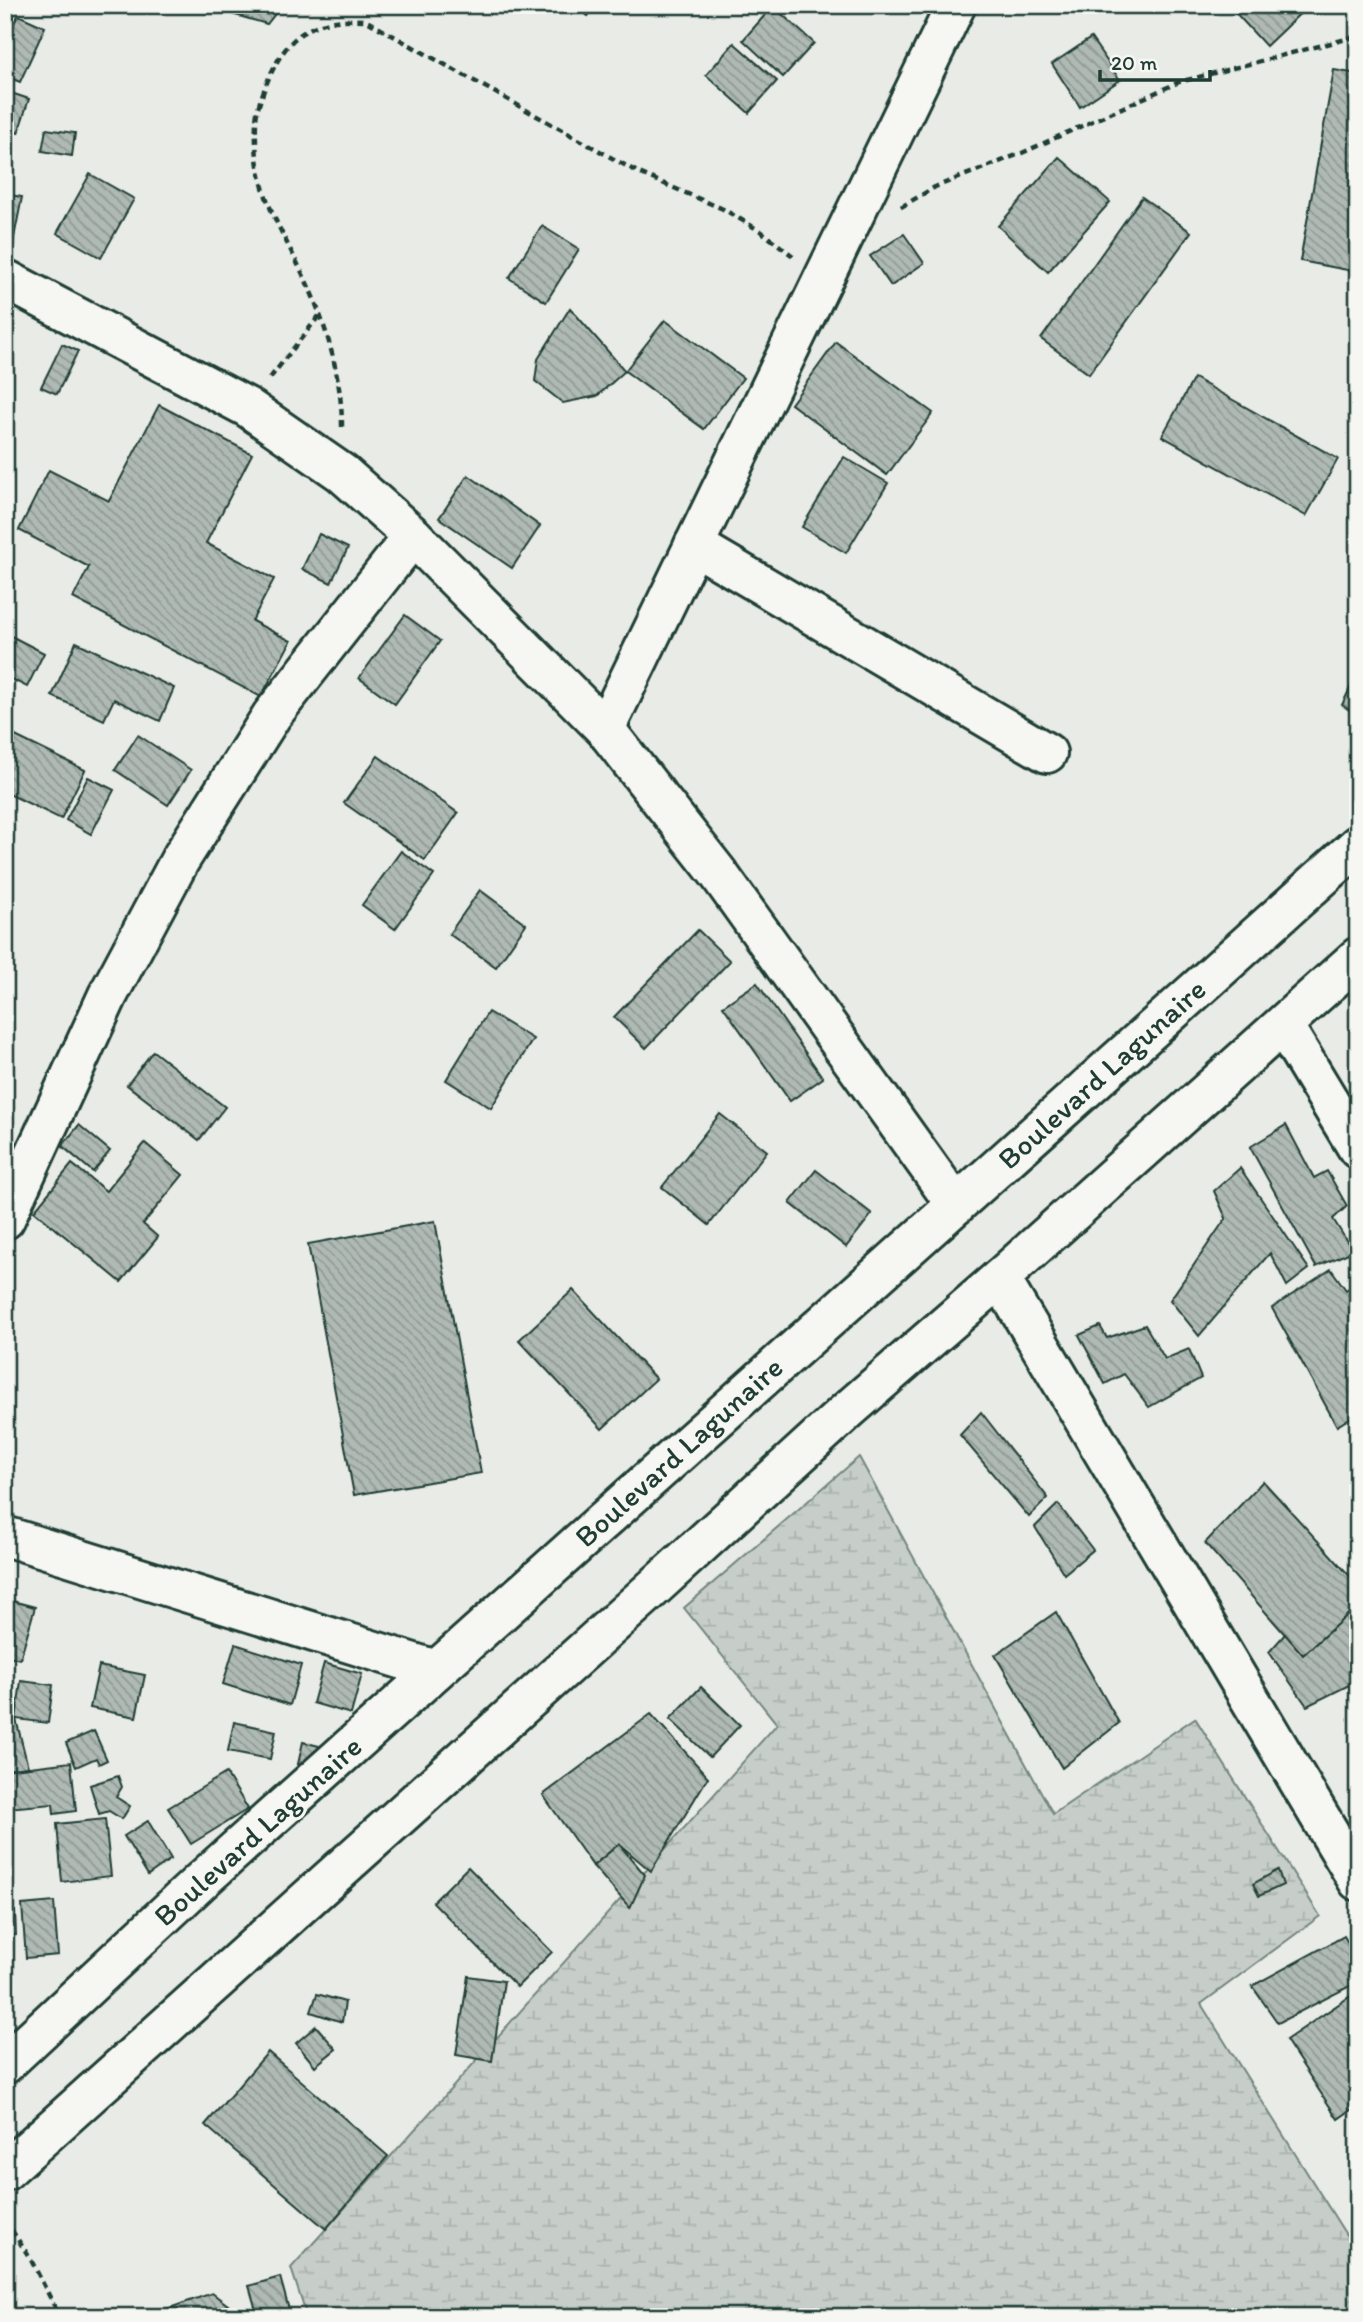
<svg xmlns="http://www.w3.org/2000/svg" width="1363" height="2322" font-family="Itim,sans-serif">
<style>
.wetland{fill:url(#wetland-marsh);stroke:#73867e;stroke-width:2}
.building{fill:url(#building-back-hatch);stroke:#1f3d34;stroke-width:2}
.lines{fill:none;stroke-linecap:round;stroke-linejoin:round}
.street-casing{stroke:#1f3d34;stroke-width:44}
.secondary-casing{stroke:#1f3d34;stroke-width:44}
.path{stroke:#1f3d34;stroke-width:4.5;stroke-dasharray:7 5;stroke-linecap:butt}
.street{stroke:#f6f6f2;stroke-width:38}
.secondary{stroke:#f6f6f2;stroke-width:38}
.labels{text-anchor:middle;stroke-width:6;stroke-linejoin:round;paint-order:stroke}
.street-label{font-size:30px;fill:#1f3d34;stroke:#f6f6f2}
</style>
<defs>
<pattern id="wetland-marsh" width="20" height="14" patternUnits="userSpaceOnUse" patternTransform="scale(1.75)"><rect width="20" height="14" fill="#c7cec9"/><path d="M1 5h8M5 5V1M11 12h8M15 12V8" fill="none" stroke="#aab2ad"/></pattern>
<pattern id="building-back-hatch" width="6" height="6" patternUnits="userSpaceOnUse" patternTransform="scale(1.75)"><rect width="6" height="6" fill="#b0bab5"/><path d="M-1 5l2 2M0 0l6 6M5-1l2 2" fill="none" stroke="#8f9894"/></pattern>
</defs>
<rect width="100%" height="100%" fill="#e9ebe7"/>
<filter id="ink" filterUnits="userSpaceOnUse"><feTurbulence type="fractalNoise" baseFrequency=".0143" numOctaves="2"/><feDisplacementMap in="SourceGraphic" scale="14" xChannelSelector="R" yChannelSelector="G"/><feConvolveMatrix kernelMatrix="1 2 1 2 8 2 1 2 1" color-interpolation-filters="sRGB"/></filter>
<g filter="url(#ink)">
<polygon class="wetland" points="859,1457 1053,1814 1195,1718 1320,1916 1201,2004 1358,2254 1358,2317 307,2317 291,2268 777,1724 684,1608"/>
<g class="building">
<polygon points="214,5 282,5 267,24 214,9"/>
<polygon points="575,5 597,5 588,16"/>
<polygon points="1238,5 1309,5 1266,46 1233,10"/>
<polygon points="773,6 814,43 783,77 743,40"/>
<polygon points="18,15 45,27 20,82 5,76 5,43"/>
<polygon points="1091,38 1120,80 1080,107 1052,64"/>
<polygon points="734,43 777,81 749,113 706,75"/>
<polygon points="1334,70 1358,74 1358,272 1300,261"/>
<polygon points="5,91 29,99 18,133 5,129"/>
<polygon points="46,129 75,133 72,156 42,151"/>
<polygon points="5,136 12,138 5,167"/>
<polygon points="1059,157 1110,202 1048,272 998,226"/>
<polygon points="90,174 134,199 101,258 57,233"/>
<polygon points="5,194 22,197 12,248 5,247"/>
<polygon points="1142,197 1191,232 1089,374 1041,339"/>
<polygon points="542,226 579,249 546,302 509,278"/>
<polygon points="904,234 924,263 891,286 870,256"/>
<polygon points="570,308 625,371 597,396 563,403 535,381 538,359"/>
<polygon points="665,320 743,378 704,429 625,371"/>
<polygon points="836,342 933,413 887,475 791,404"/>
<polygon points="62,344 78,351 57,394 41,387"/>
<polygon points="1194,378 1338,459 1306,516 1162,436"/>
<polygon points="159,405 252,454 206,543 274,579 252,621 291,641 261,697 73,598 89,567 19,530 49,470 109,501"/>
<polygon points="844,457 888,483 846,553 802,527"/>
<polygon points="468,475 540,526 512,568 439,518"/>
<polygon points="319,534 348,548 331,583 302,569"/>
<polygon points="405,615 440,641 395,704 359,678"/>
<polygon points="11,636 44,653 27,687 5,676 5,647"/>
<polygon points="76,642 174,688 160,721 114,699 104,720 52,696"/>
<polygon points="1354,680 1358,683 1358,716 1342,705"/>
<polygon points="5,731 85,770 61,819 5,792"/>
<polygon points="138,735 191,770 168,805 115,770"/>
<polygon points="378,756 458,813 425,860 344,803"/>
<polygon points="88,777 114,790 91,834 66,820"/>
<polygon points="401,851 434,875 395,929 362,905"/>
<polygon points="480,890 526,924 496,967 449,934"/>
<polygon points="698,930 730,961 646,1048 614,1017"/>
<polygon points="757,983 823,1078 790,1101 723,1006"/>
<polygon points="488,1012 533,1039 491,1108 446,1080"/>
<polygon points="153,1051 225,1107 199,1140 127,1085"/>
<polygon points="720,1114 767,1151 709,1225 662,1187"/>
<polygon points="79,1125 110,1151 93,1172 62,1146"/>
<polygon points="1286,1125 1314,1178 1327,1171 1347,1206 1333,1219 1353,1251 1316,1267 1250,1147"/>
<polygon points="145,1143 183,1175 143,1224 158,1237 121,1282 34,1211 72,1164 106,1191"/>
<polygon points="1240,1168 1309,1269 1287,1286 1270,1253 1199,1336 1170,1300 1226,1218 1214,1191"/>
<polygon points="816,1170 872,1214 846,1247 790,1203"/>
<polygon points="435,1221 481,1473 354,1495 308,1244"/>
<polygon points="1331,1269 1346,1290 1358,1282 1358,1413 1337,1426 1272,1308"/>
<polygon points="573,1290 656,1379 602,1429 519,1340"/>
<polygon points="1145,1325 1165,1359 1189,1349 1201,1378 1149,1407 1124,1374 1105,1384 1079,1335 1100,1326 1107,1338"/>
<polygon points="981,1412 1048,1498 1029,1517 960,1435"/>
<polygon points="1263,1481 1358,1585 1358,1606 1303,1655 1205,1543"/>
<polygon points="1058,1504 1093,1550 1064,1574 1035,1527"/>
<polygon points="5,1599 35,1607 20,1659 5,1655"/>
<polygon points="1353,1610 1358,1616 1358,1699 1349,1685 1307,1706 1269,1652 1285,1634 1303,1655"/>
<polygon points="1056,1612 1119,1723 1062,1768 995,1655"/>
<polygon points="235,1644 301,1665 290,1705 223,1684"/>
<polygon points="324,1663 362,1674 351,1714 313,1703"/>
<polygon points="99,1666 145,1675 136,1717 90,1708"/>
<polygon points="21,1681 53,1685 48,1723 16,1719"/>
<polygon points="701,1687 740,1725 710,1757 670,1719"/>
<polygon points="651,1714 708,1777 651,1871 619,1844 593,1866 543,1795"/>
<polygon points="5,1718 16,1719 28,1767 5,1770"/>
<polygon points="234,1722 276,1731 270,1759 228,1751"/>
<polygon points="94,1731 107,1760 99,1764 96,1758 76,1767 66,1743"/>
<polygon points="303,1742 331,1749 296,1773"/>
<polygon points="71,1762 76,1811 54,1814 53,1804 7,1808 5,1770"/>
<polygon points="226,1773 248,1809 191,1844 168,1808"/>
<polygon points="118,1776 122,1787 116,1797 130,1806 122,1819 109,1811 99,1814 90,1785"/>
<polygon points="105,1819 111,1876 62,1882 57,1824"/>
<polygon points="148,1821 171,1859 148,1875 124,1836"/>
<polygon points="619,1844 645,1875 630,1908 593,1866"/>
<polygon points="468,1867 552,1952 517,1987 433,1902"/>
<polygon points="1278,1870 1283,1885 1259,1896 1253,1884"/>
<polygon points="54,1902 58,1955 26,1958 22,1905"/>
<polygon points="5,1911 15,1911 16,1935 5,1936"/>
<polygon points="1344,1936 1358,1961 1358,1982 1278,2023 1252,1986"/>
<polygon points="468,1976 504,1981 492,2061 456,2055"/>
<polygon points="1358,1991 1358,2105 1338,2119 1286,2040"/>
<polygon points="317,1994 345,2002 342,2022 311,2012"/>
<polygon points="316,2026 336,2049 315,2066 296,2043"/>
<polygon points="268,2052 388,2156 326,2229 205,2125"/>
<polygon points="280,2277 291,2317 258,2317 249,2286"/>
<polygon points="212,2293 244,2317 144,2317"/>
</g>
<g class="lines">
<g class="street-casing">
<g id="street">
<polyline points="5,279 247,407 342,473 413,536 605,729 718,873 956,1205"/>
<polyline points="694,545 1047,753"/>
<polyline points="605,729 956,5"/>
<polyline points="1283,1025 1358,1149"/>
<polyline points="5,1219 108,995 180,860 272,715 413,536"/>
<polyline points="1000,1278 1358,1881"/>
<polyline points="5,1536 436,1670"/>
</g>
</g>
<g class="secondary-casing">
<g id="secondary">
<polyline points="5,2064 202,1880 1358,845"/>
<polyline points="5,2171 649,1592 847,1411 1000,1278 1358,957"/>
</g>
</g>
<g class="path">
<polyline points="901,207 935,187 1022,153 1179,82 1358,36"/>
<polyline points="270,378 319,316"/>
<path d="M 342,427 C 342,379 327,327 307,283 C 290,246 267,212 259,171 C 256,158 254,120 258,108 C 266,82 280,46 304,32 C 323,20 344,19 365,20 L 639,173 L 723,209 L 762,232 L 793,256"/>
<polyline points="5,2220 30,2258 60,2317"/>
</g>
<use href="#street" class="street"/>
<use href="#secondary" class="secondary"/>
</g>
</g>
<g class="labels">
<g class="street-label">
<text transform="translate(1102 1074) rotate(-42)" y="10">Boulevard Lagunaire</text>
<text transform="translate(679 1452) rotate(-42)" y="10">Boulevard Lagunaire</text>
<text transform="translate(258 1831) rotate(-42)" y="10">Boulevard Lagunaire</text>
</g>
</g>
<rect width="1363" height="2322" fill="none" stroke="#f6f6f2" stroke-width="28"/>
<rect x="14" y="14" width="1335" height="2294" fill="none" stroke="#1f3d34" stroke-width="2.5" filter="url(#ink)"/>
<path d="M1100 70v10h110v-10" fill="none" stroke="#1f3d34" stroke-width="3.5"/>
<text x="1111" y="70" font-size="21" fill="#1f3d34" stroke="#f6f6f2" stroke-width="5" paint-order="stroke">20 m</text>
</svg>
